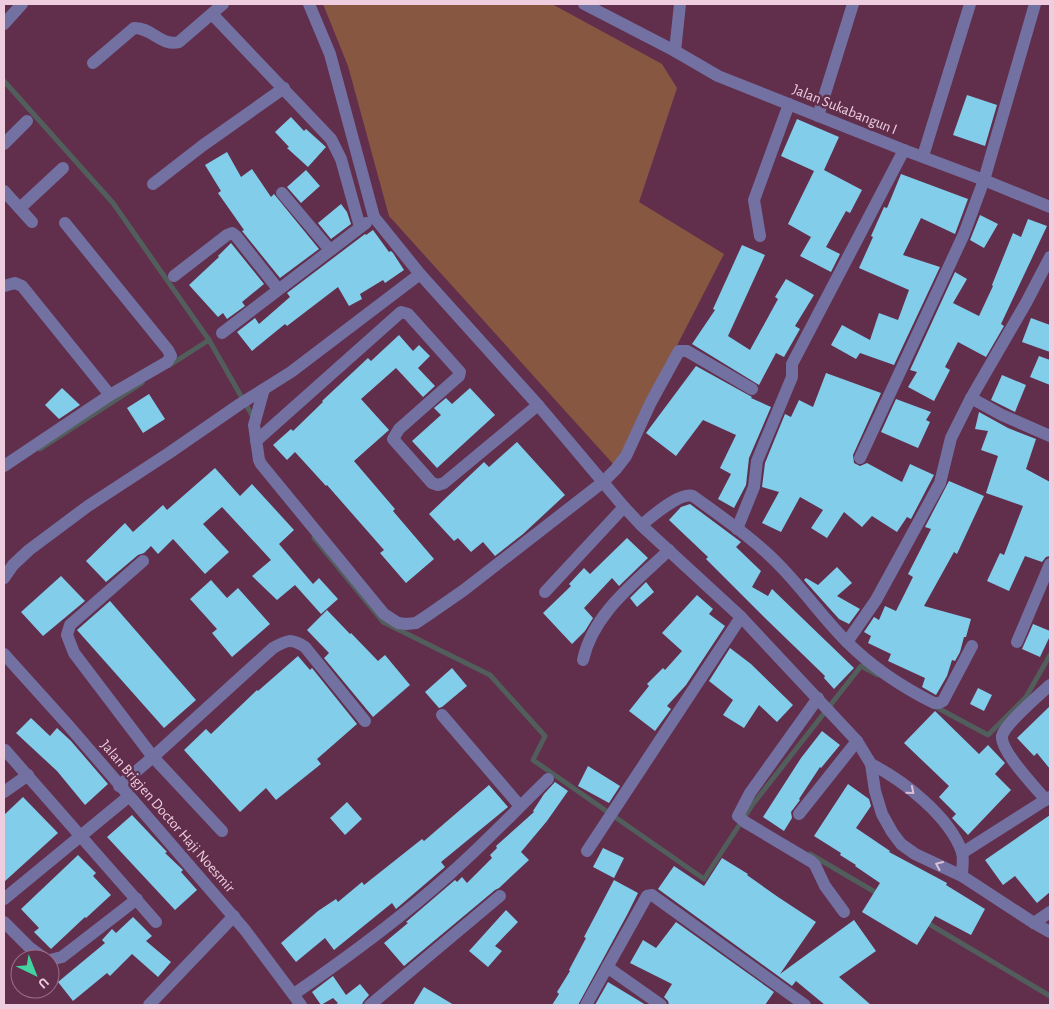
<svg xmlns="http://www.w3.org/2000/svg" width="1054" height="1009" font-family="'Alegreya Sans',sans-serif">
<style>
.green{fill:#875741}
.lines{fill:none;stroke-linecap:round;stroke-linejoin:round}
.stream{stroke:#525e5b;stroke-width:5}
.building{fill:#82cdea}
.minor{stroke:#7271a2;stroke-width:12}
.oneway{stroke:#dbbfd5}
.labels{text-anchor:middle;stroke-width:5;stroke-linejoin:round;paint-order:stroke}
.street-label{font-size:15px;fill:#edcdde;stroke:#612e4c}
</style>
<rect width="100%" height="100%" fill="#612e4c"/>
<polygon class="green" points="323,4 552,4 662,64 677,88 639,202 724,254 615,466 389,216 348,66"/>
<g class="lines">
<g class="stream">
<polyline points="4,81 113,203 209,340 253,417 253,420"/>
<polyline points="170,365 209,340"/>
<polyline points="40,449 142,383"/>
<polyline points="314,538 383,622 490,675 545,736 533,760 704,879 753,804 861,666 878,675"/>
<polyline points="934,706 988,735 1026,697 1050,655"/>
<polyline points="810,854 880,895"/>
<polyline points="924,921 1050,996"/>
</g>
</g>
<g class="building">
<polygon points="967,95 997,105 985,146 953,135"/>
<polygon points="291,117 304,131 306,129 326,147 308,167 287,148 289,147 275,132"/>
<polygon points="797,119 839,137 824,170 862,190 850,213 846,211 826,247 840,254 831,272 800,256 811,237 788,224 814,171 781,156"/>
<polygon points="227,152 241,177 252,169 271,197 274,194 319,249 280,278 242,231 244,230 218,193 221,191 205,165"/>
<polygon points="306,170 320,186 301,203 287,187"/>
<polygon points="901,174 968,199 955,234 921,218 903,255 940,267 894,365 860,353 856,359 831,345 842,325 870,340 879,313 898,320 909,290 859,268 873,237 871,236 884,207 887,208"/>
<polygon points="341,204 347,212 351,224 331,239 318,223"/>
<polygon points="980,215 998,224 984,248 970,240"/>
<polygon points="1028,219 1047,226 1001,324 1004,326 986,357 958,342 945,367 950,370 934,401 908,387 917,372 910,370 955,272 967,279 953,303 979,316 993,286 992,285 1013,233 1021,237"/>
<polygon points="373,230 389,252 391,251 393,253 404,270 385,283 383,280 360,294 362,299 349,306 338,287 287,326 285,324 252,351 237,332 255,318 259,324 290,297 287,293 365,234 366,235"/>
<polygon points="231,243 264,284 242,302 245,306 227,319 223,313 218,317 189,285 219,257 218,256"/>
<polygon points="742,245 765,255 728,336 750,350 778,299 775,297 786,279 814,295 795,326 800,329 784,357 776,353 759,385 692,344 715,310 713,309"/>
<polygon points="1031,318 1050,325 1050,352 1022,342"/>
<polygon points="399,335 413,351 419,345 430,356 418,368 435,386 423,397 396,368 361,399 389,430 354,461 395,509 393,511 434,559 406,583 380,553 384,550 327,485 326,486 295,452 287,460 273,445 291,429 293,431 323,402 322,401 368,358 371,361"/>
<polygon points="1039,356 1050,360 1050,385 1030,377"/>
<polygon points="696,366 752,397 751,398 771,407 749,458 746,485 734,508 718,499 731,474 720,468 736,435 703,420 676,456 646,433"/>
<polygon points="826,373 881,393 853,455 854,463 860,466 867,463 902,482 910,464 934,475 911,519 907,517 897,532 872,516 862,527 844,512 827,538 811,528 823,510 800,497 781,532 762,523 779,492 762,487 765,463 785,414 791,417 799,400 813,407"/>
<polygon points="1002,375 1026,385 1015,412 991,400"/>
<polygon points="62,388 80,405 59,419 45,405"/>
<polygon points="470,388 495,415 437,468 412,441 441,415 434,408 446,398 452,404"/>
<polygon points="149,394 165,419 143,433 127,408"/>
<polygon points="896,399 931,412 926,420 930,422 918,448 881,432"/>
<polygon points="979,412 1008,428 1036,439 1026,469 1050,482 1050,556 1046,557 1042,562 1025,556 1009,591 987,581 1000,553 1004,555 1023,506 986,493 998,456 981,450 988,431 975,429"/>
<polygon points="517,442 565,495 523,534 495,556 483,542 471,552 458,538 454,541 429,514 484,462 489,467"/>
<polygon points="215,468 240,496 252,484 294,530 279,544 313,584 319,578 338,599 321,614 295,585 277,600 252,576 271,560 222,507 203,524 229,552 205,574 173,539 158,554 151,546 144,553 138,555 106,582 86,561 125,523 133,532 163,505 167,510"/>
<polygon points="949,481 984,496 957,554 954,552 924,606 971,619 966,637 964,637 960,652 955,661 952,660 947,676 936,695 922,687 925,678 888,661 891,654 868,643 871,636 864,632 874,617 879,620 885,606 896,611 913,577 908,574 931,529 925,527"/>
<polygon points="690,504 741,542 736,547 761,571 752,587 768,596 772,589 854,668 834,689 824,678 825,676 766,619 706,559 708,557 669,520 681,507"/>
<polygon points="627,538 648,558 619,586 612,578 584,608 593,618 585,631 572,644 543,613 571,586 569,584 584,568 590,574"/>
<polygon points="837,567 852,583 837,596 860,609 849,624 839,619 804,580 806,578 818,585"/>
<polygon points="61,576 85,601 43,636 21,612"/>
<polygon points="211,580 227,598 238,588 270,624 232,657 212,633 217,629 190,599"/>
<polygon points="646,582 654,592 637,607 630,598"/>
<polygon points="697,595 713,609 709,614 725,626 686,685 667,706 671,709 655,731 629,711 649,686 647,684 663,668 665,670 682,651 662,633"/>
<polygon points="110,601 196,700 164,728 77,630"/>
<polygon points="327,610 350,634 351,633 378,661 385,655 410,685 373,717 324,658 329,653 307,630"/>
<polygon points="1033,624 1050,631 1050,636 1040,657 1022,649"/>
<polygon points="730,648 751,664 793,705 777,722 759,705 744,728 723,715 733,700 709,681"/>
<polygon points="298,656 310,670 312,668 357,724 317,759 321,764 276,800 266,788 240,812 184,750 206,729 211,734 257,690 258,691"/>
<polygon points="452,668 467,686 442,707 439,708 425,692"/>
<polygon points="978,688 992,695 984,711 970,704"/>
<polygon points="1050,706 1050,769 1037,753 1034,756 1017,738"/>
<polygon points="935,711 979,754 988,745 1005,763 995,774 1011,790 968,835 952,818 956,814 939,797 949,786 904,743"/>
<polygon points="31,718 50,736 57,728 71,741 108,784 85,805 57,771 16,733"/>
<polygon points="822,731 840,745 821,768 820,767 799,799 800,800 791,812 792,818 784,831 763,817 801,758"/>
<polygon points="588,766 620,786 609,803 578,786"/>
<polygon points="555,782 568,791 547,821 521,852 529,860 499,888 495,890 404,966 384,943 408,923 406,922 455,880 457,882 462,877 467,883 492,858 490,855 497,848 496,846 534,812 533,811 544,794"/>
<polygon points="848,784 869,799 871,806 856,828 890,851 889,852 947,883 946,885 985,909 971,935 935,916 917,945 862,912 880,883 855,866 856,865 840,855 841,853 814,836"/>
<polygon points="489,785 508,807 441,862 445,867 396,909 392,903 334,950 325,938 296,962 281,943 318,911 336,899 338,902 362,882 364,885 422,839 424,841"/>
<polygon points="23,797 58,833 4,882 4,815"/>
<polygon points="347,802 362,819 345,835 330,818"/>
<polygon points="132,815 167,852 165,853 183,870 181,872 197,890 175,910 107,837"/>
<polygon points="1050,815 1050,892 1037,903 1015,876 1003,885 985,860"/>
<polygon points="603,848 624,858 614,878 593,867"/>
<polygon points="78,855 96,873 93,876 111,895 86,918 85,917 51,949 34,932 39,928 21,909"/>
<polygon points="722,858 748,874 747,875 778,897 816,922 780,974 854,920 876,951 839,977 871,1005 825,1005 796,981 792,986 658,889 674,866 704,886"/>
<polygon points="614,880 638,893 627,915 578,1005 552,1005 559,994 557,992 570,971 569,970 586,938 584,937"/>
<polygon points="506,910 518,922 495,946 502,951 488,967 469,951"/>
<polygon points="133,917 152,936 146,941 171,962 158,977 132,954 110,976 107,973 73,1001 58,982 105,943 102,940 112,929 116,933"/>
<polygon points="676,922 774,992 765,1005 669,1005 668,1001 664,997 672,984 630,963 643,940 656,948"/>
<polygon points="333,976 346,995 360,984 369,995 363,1002 362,1005 335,1005 338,1003 333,998 321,1005 312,992"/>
<polygon points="608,982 646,1005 595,1005"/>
<polygon points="424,987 454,1005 413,1005"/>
</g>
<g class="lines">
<g class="minor">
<polyline points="309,4 330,54 374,217 420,274 538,405 624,507 641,525 741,617 857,741 871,764 875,791 882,814 892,832 901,844 915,854 962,876 1034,923 1050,932"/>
<polyline points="584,4 675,51"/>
<polyline points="680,4 675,51 718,76 904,150 984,180 1050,207"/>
<polyline points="212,14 331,139 341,159 360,227"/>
<polyline points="4,24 22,4"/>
<path d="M 93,63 L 134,28 C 151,27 162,47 179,42 L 223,4"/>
<polyline points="818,116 853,4"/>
<polyline points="4,144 27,121"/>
<polyline points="923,156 970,4"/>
<polyline points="153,184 202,146 284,88"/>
<polyline points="4,191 32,222"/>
<polyline points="282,193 330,250"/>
<polyline points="20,208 63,168"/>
<polyline points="760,236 754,200 789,104"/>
<polyline points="174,276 227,235 232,233 236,236 278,289"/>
<polyline points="4,286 15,283 22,286 110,395"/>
<polyline points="222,333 366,223"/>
<polyline points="264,389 254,425 259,460 261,464 384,614 398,623 406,624 416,623 428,615 464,590 603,482 616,469 626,456 651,402 679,351 687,351 752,389"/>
<polyline points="971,398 1002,415 1050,436"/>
<polyline points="256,441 401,312 408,314 460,372 459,376 399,429 393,439 432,483 438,485 444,483 538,405"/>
<polyline points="860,458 964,234 984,180 1035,4"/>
<polyline points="4,466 110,395 167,362 171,356 168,350 65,223"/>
<path d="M 641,525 C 653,516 679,492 693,496 C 723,518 757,541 782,568 C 805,592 824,619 847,642 C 873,668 902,687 934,703 L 939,703 L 943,701 L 972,646"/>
<polyline points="737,529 754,487 757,461 792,377 792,364 904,150"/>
<polyline points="143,561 70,625 67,635 74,653 153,757 222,831"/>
<polyline points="4,578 13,565 29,550 88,506 169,453 240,404 291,372 420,274"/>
<polyline points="545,592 624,507"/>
<polyline points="847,642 876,600 940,483 951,438 971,398 1026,303 1050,257"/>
<polyline points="1017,642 1050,564"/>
<polyline points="4,654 68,725 245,930 301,1005"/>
<path d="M 583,660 C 593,613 636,582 669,550"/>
<polyline points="818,698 750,793 738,816 745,822 812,862 815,865 825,886 844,912"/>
<polyline points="442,715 520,806"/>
<polyline points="5,750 156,922"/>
<path d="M 871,764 C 904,781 949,816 962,852 C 964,859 962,868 962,876"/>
<path d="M 119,786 L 153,757 L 273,648 C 287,640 291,638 305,647 L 365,721"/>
<polyline points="4,792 28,775"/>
<path d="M 1046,800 C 1036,788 1000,751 1002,736 C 1005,724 1040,694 1050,685"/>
<polyline points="799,814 857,741"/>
<polyline points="587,851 741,617"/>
<polyline points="962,853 1050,797"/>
<polyline points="4,899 128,797"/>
<polyline points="4,922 29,947 45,959"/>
<polyline points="1034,923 1050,912"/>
<polyline points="50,960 62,957 137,899"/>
<polyline points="607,967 661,1005"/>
<path d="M 294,994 C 348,957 401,918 450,874 C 484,844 515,811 548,779"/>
<polyline points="149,1005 234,916"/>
<polyline points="370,1005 500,896"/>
<polyline points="586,1005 647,896 652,895 805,1005"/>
</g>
</g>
<defs><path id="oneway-chevron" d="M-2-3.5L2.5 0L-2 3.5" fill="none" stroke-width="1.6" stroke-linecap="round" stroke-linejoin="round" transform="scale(1.25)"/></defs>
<g class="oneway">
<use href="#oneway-chevron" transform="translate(911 791) rotate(40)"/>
<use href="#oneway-chevron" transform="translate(939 865) rotate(-156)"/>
</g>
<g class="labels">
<g class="street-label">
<text transform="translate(845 109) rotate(22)" y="5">Jalan Sukabangun I</text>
<text transform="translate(168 816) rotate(49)" y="5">Jalan Brigjen Doctor Haji Noesmir</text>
</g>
</g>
<rect width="1054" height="1009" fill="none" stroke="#edcdde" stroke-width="10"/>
<g transform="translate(35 974) rotate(137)"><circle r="24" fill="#612e4c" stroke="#996e86"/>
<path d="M0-4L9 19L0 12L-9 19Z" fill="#42d4a0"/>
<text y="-8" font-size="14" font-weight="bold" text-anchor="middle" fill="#edcdde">U</text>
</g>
</svg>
